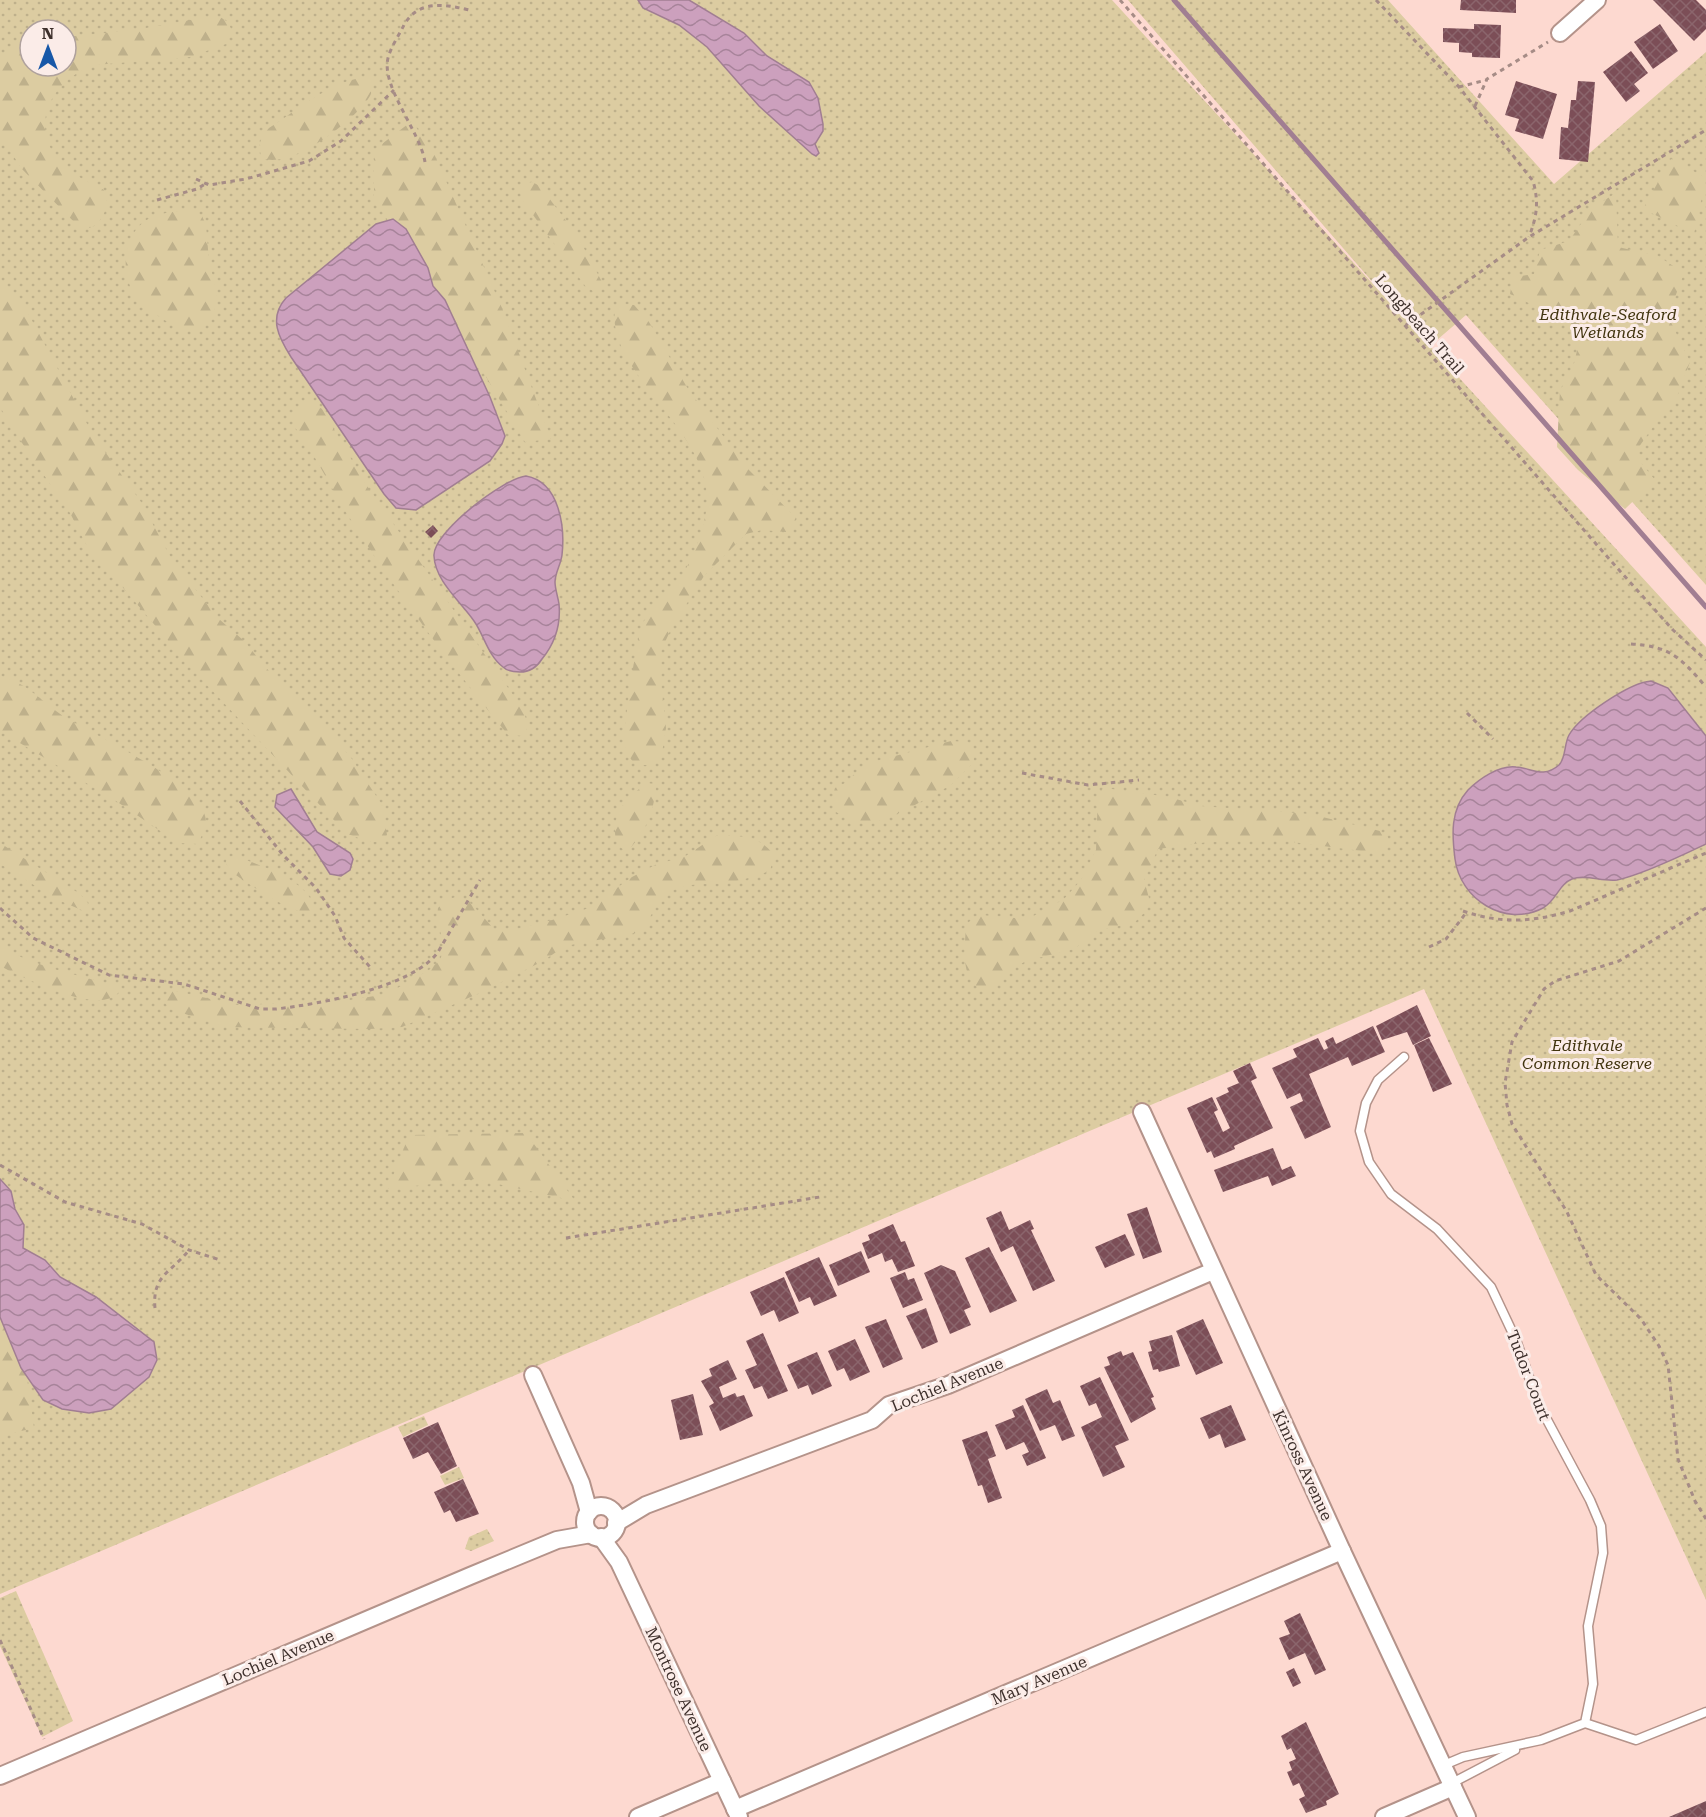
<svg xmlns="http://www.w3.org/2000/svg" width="1706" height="1817" font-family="'Roboto Serif',serif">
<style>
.green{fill:url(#green-dots);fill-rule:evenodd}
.forest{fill:url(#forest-firs)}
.water{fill:url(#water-waves);stroke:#a17e92;stroke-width:1.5}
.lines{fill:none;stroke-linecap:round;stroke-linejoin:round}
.stream{stroke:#a17e92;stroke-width:5}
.building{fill:url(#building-cross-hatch)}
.service-casing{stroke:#b4938a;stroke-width:11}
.minor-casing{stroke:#b4938a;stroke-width:20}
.path{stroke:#a68c86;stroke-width:3;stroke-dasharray:4.5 4.5;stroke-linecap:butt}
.service{stroke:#fff;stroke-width:8}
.minor{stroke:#fff;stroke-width:16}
.labels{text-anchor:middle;stroke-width:6;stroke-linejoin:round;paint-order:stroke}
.park-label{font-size:16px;font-style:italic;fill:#41340e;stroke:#fbece8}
.street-label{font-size:16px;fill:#3e302c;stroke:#fbece8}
</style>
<defs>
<pattern id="green-dots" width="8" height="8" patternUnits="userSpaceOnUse" patternTransform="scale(1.5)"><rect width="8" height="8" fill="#dccca1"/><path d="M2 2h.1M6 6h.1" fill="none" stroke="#beb08b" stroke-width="1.8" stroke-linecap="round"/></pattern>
<pattern id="forest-firs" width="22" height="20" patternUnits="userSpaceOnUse" patternTransform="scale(1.5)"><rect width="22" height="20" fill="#dccca1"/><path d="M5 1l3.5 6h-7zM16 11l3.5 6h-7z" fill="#beb08b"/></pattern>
<pattern id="water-waves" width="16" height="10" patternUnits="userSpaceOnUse" patternTransform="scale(1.5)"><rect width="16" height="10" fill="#cca0bd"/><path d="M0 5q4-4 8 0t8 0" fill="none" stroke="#a7839a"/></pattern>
<pattern id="building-cross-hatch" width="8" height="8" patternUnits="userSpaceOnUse" patternTransform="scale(1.5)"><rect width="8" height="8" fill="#7c4e57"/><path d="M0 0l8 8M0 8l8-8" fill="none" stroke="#8b656c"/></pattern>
</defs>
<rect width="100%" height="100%" fill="#fdd9d0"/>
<g class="green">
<path d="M 0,0 L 1112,0 L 1395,308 L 1128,0 L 1388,0 L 1554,184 L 1706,52 L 1706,585 L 1466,315 L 1430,346 L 1706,647 L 1706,1600 L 1424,989 L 0,1594 ZM 30,30 L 66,30 L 66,66 L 30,66 Z"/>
<polygon points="424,1416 428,1425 403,1437 398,1427"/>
<polygon points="459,1467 464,1478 445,1485 440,1476"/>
<polygon points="487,1529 494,1541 471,1551 465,1549 469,1537"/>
<polygon points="16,1591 73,1721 42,1737 0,1646 0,1598"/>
</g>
<g class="forest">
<path d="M 207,17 L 220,17 L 228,22 L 232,31 L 226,44 L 190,57 L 95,65 C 52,79 27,125 61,163 C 72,175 91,183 104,190 L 108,205 C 101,219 98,229 81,229 L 21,168 L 0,134 L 0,58 L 30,39 L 30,66 L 66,66 L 66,37 L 135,30 Z"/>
<path d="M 370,77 L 374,81 C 373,87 372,94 368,99 C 352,122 291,170 262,158 C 257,145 260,138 269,128 C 298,110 334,78 370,77 Z"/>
<polygon points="412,121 435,156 502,308 551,439 525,442 452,320 374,199 374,150"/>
<polygon points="1671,159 1706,178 1694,234 1643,209"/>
<polygon points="532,182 540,186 578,237 602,282 601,290 595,292 586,287 522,200 520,191 523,184"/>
<polygon points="1616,193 1618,247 1658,256 1684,273 1668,316 1690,362 1675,402 1657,421 1634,454 1655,480 1625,509 1578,470 1557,447 1560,390 1572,372 1582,329 1510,294 1513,277 1534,274 1540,250 1569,241 1592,208"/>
<path d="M 193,210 L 202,216 L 206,225 L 209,261 L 217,293 L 214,315 L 203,329 C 198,329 190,331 185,330 C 172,327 139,304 133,293 C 120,266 123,231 152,217 C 164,212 180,211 193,210 Z"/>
<path d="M 0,284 L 20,298 L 93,435 L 141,502 L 172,560 L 219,619 L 243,640 L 279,683 L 314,714 L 352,759 L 382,805 L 387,835 C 377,849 361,838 347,834 L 192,669 L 86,544 L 70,513 L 20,440 L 0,407 Z"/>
<path d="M 624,304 L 634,305 L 649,322 L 688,389 L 747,468 L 796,518 L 795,528 L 786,532 L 762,530 L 746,534 L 704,576 L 671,629 L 660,653 L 660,675 L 666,728 L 662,753 L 648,765 L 637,765 C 631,760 627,755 625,747 C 622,733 637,632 644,621 C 651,611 661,603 669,594 C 689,568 700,544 706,512 C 720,436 606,376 615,310 Z"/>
<path d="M 304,403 L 313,403 L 322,409 L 367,486 L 522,708 L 528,724 L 525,736 L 508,735 C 452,666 398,595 351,520 C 331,489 316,455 294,426 C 292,414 295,410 304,403 Z"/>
<path d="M 0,676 C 28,683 41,702 65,717 C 100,739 188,777 204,813 C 209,824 202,834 198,844 L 178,843 L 116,801 L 0,731 Z"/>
<polygon points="951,741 968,742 975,752 973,763 951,785 904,811 873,823 855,823 836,812 833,795 835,788 845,783 865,764"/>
<path d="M 646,783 L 656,784 C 655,809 645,835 627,851 C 611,846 613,821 621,808 C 627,798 637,791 646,783 Z"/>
<path d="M 1105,788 L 1169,797 L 1200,806 L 1310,814 L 1380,831 L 1388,837 L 1383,850 L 1369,852 L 1277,840 L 1208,842 L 1158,849 L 1144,880 L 1149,898 L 1145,912 L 1134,923 L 1098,930 L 1074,949 L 1026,961 L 1005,973 L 993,988 L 985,991 C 959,981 965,949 966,925 L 974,917 L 981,915 L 1028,919 L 1064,899 L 1081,880 L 1096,850 L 1098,792 Z"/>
<path d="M 716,836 C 742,836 757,834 774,855 L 770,871 C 755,876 741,881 725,883 C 705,885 689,882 671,891 C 654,900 652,923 636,933 L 565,946 L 543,961 L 482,992 L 402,1027 L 370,1029 L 225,1027 L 170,1009 L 162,999 L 170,990 L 238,1005 L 344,1001 L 387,994 L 429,970 L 440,960 L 444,948 L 437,917 L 438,908 L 446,900 L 456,897 L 468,900 L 494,929 L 506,932 L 552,920 L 589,908 L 632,877 L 657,864 L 684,857 Z"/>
<polygon points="0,843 80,894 88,903 86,912 56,899 2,865 0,863"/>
<path d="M 235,856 C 259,865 314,882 314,911 C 295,919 246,881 228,870 L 226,861 L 229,857 Z"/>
<path d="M 0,944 L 21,957 L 50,968 L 116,986 L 119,992 C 99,1017 23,977 0,966 Z"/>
<polygon points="526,1133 575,1201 475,1179 388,1189 409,1135"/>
<polygon points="0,1312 27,1378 34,1428 0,1436"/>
</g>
<g class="water">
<polygon points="638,0 689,0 744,33 767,56 809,82 818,98 823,124 823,131 815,144 819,153 816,156 812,154 759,106 707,47 679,25 643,8"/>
<path d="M 393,219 L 406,229 L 428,268 L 433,286 L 445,300 L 490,397 L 505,436 L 502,444 L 490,461 L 416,510 L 396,508 L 384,494 L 291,357 C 279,338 268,318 286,298 L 376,224 Z"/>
<path d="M 526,476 C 560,482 565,528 562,555 C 561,564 555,573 555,582 C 555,589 558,597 559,604 C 561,625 555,643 542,659 C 537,667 530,672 520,672 C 514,672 507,671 503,667 C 488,656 484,635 474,621 C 461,602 435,581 434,556 C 432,533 504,478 526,476 Z"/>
<path d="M 1651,681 L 1668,688 L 1706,736 L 1706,844 C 1683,855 1642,875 1617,880 C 1602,882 1586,874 1572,879 C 1559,884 1556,901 1543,908 C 1505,928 1460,899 1455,859 C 1452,835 1450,810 1468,790 C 1479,779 1499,765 1516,767 C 1532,768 1543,779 1559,765 C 1566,758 1564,744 1569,735 C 1580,716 1629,683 1651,681 Z"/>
<polygon points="291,789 317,832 350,853 353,859 350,870 341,876 330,874 313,847 275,807 277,795"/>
<polygon points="0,1179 11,1191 15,1209 24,1225 23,1248 45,1260 60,1277 96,1297 154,1342 157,1360 149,1377 111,1409 89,1413 62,1409 43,1400 21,1368 0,1317"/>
</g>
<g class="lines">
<polyline class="stream" points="1174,0 1706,607"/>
</g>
<g class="building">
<polygon points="1461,0 1516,0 1516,13 1460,10"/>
<polygon points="1653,0 1696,0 1706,10 1706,29 1694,41"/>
<polygon points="1474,24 1501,25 1500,58 1472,57 1472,53 1459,52 1459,43 1443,42 1443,28 1474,29"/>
<polygon points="1660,24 1678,51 1653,69 1634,42"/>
<polygon points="1631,51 1648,73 1634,84 1640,91 1626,102 1603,72"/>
<polygon points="1516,81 1557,94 1543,139 1515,131 1519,119 1505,115"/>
<polygon points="1578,81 1595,82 1588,162 1559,159 1561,127 1568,128 1571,100 1576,100"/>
<polygon points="433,525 438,531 431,538 425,532"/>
<polygon points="1417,1005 1431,1036 1413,1045 1407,1032 1382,1040 1376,1026"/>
<polygon points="1373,1026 1385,1052 1352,1066 1348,1057 1309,1074 1331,1127 1305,1139 1290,1107 1303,1101 1300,1093 1287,1099 1272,1068 1297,1057 1293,1049 1318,1038 1324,1050 1328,1048 1325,1041 1333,1037 1336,1044"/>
<polygon points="1429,1038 1452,1084 1433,1092 1414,1045"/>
<polygon points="1250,1063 1257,1078 1251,1081 1273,1128 1234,1146 1235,1149 1214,1158 1211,1151 1207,1153 1187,1108 1212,1097 1218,1110 1214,1112 1223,1132 1230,1128 1216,1098 1229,1092 1227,1088 1239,1083 1233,1071"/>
<polygon points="1273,1148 1282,1170 1291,1166 1296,1176 1272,1186 1268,1176 1223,1192 1214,1170"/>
<polygon points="1147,1207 1162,1252 1143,1259 1127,1214"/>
<polygon points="1001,1211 1009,1230 1030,1220 1034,1229 1031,1230 1055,1281 1033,1291 1013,1246 1001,1252 986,1218"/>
<polygon points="893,1224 901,1242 905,1241 915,1266 898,1272 892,1259 885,1262 882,1253 868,1259 862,1243 870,1240 868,1235"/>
<polygon points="1125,1234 1135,1255 1105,1268 1095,1247"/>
<polygon points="989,1247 1017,1301 990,1313 965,1258"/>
<polygon points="861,1251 870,1272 838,1286 829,1265"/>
<polygon points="819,1257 837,1296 814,1306 810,1297 799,1302 785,1272"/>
<polygon points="941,1265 955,1271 971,1307 964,1310 971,1325 950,1334 924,1273"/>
<polygon points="905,1272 908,1280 914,1278 923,1300 903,1308 890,1278"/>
<polygon points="784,1277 799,1313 779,1322 774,1310 761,1316 750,1292"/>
<polygon points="926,1308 938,1342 922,1349 906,1316"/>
<polygon points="886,1319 903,1359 883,1368 865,1327"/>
<polygon points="1203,1319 1223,1363 1196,1375 1176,1331"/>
<polygon points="763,1333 788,1391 768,1399 762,1386 754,1389 745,1370 757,1365 746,1341"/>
<polygon points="1172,1335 1180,1366 1159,1372 1158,1369 1153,1370 1148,1352 1152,1351 1149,1341"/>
<polygon points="855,1339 870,1372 850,1381 844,1368 837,1371 828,1351"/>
<polygon points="1121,1351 1123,1356 1133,1352 1154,1397 1151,1398 1156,1409 1131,1423 1104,1367 1110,1365 1107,1357"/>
<polygon points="817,1352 832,1386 812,1395 808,1385 798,1389 787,1365"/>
<polygon points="728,1360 737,1379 719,1387 723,1398 735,1393 737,1397 744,1395 753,1416 720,1431 709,1406 714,1403 701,1381 712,1376 709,1369"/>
<polygon points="1100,1377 1129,1440 1115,1446 1125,1467 1103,1477 1081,1427 1102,1417 1096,1403 1089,1406 1080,1386"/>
<polygon points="1047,1389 1053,1403 1060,1400 1075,1436 1062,1441 1055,1425 1040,1431 1025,1399"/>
<polygon points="693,1394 703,1435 680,1440 671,1400"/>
<polygon points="1023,1405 1046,1458 1027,1466 1022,1455 1029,1452 1024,1442 1006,1450 995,1425 1015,1417 1012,1410"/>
<polygon points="1231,1405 1246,1440 1225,1448 1220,1434 1209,1439 1200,1418"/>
<polygon points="438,1422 457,1466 441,1474 428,1452 413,1459 403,1438"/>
<polygon points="987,1431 996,1456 988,1459 1002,1498 988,1503 982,1485 978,1486 962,1440"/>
<polygon points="463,1479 479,1514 456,1522 450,1510 444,1513 434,1492"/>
<polygon points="1300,1613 1326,1670 1315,1675 1305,1653 1289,1660 1279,1638 1290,1634 1284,1621"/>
<polygon points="1294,1668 1301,1683 1293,1687 1286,1672"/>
<polygon points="1306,1722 1339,1794 1326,1801 1327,1805 1306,1813 1299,1799 1305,1796 1299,1783 1293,1786 1287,1772 1292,1770 1289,1762 1296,1759 1291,1748 1287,1750 1281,1736"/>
<polygon points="1706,1801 1706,1817 1669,1817"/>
</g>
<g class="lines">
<g class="service-casing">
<g id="service">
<polyline points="1404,1057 1378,1080 1366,1103 1360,1131 1369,1162 1391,1194 1437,1229 1491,1287 1516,1340 1538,1403 1590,1500 1601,1526 1603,1553 1588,1626 1593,1684 1585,1723 1541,1740 1463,1757 1444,1765"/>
<polyline points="1585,1723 1636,1740 1706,1712"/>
<polyline points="1452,1783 1515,1750"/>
</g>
</g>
<g class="minor-casing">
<g id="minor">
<polyline points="1560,33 1597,0"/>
<polyline points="1142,1112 1342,1551 1467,1817"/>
<polyline points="533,1375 581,1483 589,1512"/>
<circle cx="601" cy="1522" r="16"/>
<polyline points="616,1523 646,1505 872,1420 889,1405 948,1385 1213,1271"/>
<polyline points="601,1537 619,1562 739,1817"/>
<polyline points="0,1776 470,1576 557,1540 591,1534"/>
<polyline points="735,1809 1342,1551"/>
<polyline points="638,1817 722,1781"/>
<polyline points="1384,1817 1453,1787"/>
</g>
</g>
<g class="path">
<polyline points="1120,0 1611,561 1673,630 1706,660"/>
<path d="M 1376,0 L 1459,87 L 1533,181 C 1539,202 1537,216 1529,237"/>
<polyline points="1459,87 1486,80"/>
<polyline points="1475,106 1487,79 1548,42"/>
<path d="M 425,162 C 420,131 381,87 388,58 C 391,47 399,35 404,25 C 418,0 444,4 469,10"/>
<polyline points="196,179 209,185 246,179 309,161 341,141 394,90"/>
<polyline points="157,200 197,189 205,184"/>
<polyline points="1406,325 1529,237 1706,130"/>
<path d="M 1631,644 C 1670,646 1681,658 1706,687"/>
<polyline points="1467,713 1493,739"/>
<polyline points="1022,773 1088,785 1139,780"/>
<polyline points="240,801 283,855 316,888 335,916 344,938 371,968"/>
<path d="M 0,908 L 33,938 L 109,975 L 184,984 L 260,1009 L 276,1009 C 318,1004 412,988 438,952 L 480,880"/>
<polyline points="1706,908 1619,961 1555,981 1544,989 1512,1042 1505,1083 1507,1105 1512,1124 1567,1212 1596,1275 1641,1319 1659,1346 1668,1365 1678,1459 1695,1501 1706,1519"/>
<path d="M 1463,911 C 1500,924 1533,922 1570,911 L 1706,853"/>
<polyline points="1429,947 1446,939 1466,913"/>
<polyline points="0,1165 65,1202 142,1224 189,1250 220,1260"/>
<polyline points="566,1238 820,1197"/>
<path d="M 155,1308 C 152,1275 171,1273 189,1250"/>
<polyline points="0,1640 44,1739"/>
</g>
<use href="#service" class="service"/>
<use href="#minor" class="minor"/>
</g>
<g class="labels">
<g class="park-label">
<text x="1608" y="320">Edithvale-Seaford<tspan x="1608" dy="18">Wetlands</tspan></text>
<text x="1587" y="1051">Edithvale<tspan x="1587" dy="18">Common Reserve</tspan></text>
</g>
<g class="street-label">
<text transform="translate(1420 324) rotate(49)" y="6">Longbeach Trail</text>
<text transform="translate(1529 1375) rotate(69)" y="6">Tudor Court</text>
<text transform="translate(947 1384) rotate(-22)" y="6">Lochiel Avenue</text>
<text transform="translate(1303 1465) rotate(65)" y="6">Kinross Avenue</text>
<text transform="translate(278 1657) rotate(-23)" y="6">Lochiel Avenue</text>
<text transform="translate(1039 1680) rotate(-23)" y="6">Mary Avenue</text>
<text transform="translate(679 1689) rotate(65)" y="6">Montrose Avenue</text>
</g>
</g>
<g transform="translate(48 48)"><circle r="28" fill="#fbece8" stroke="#afa19d" stroke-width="1.5"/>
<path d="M0-4.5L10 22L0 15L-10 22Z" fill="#1858a8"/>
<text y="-9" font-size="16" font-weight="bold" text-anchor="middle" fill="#3e302c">N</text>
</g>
</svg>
